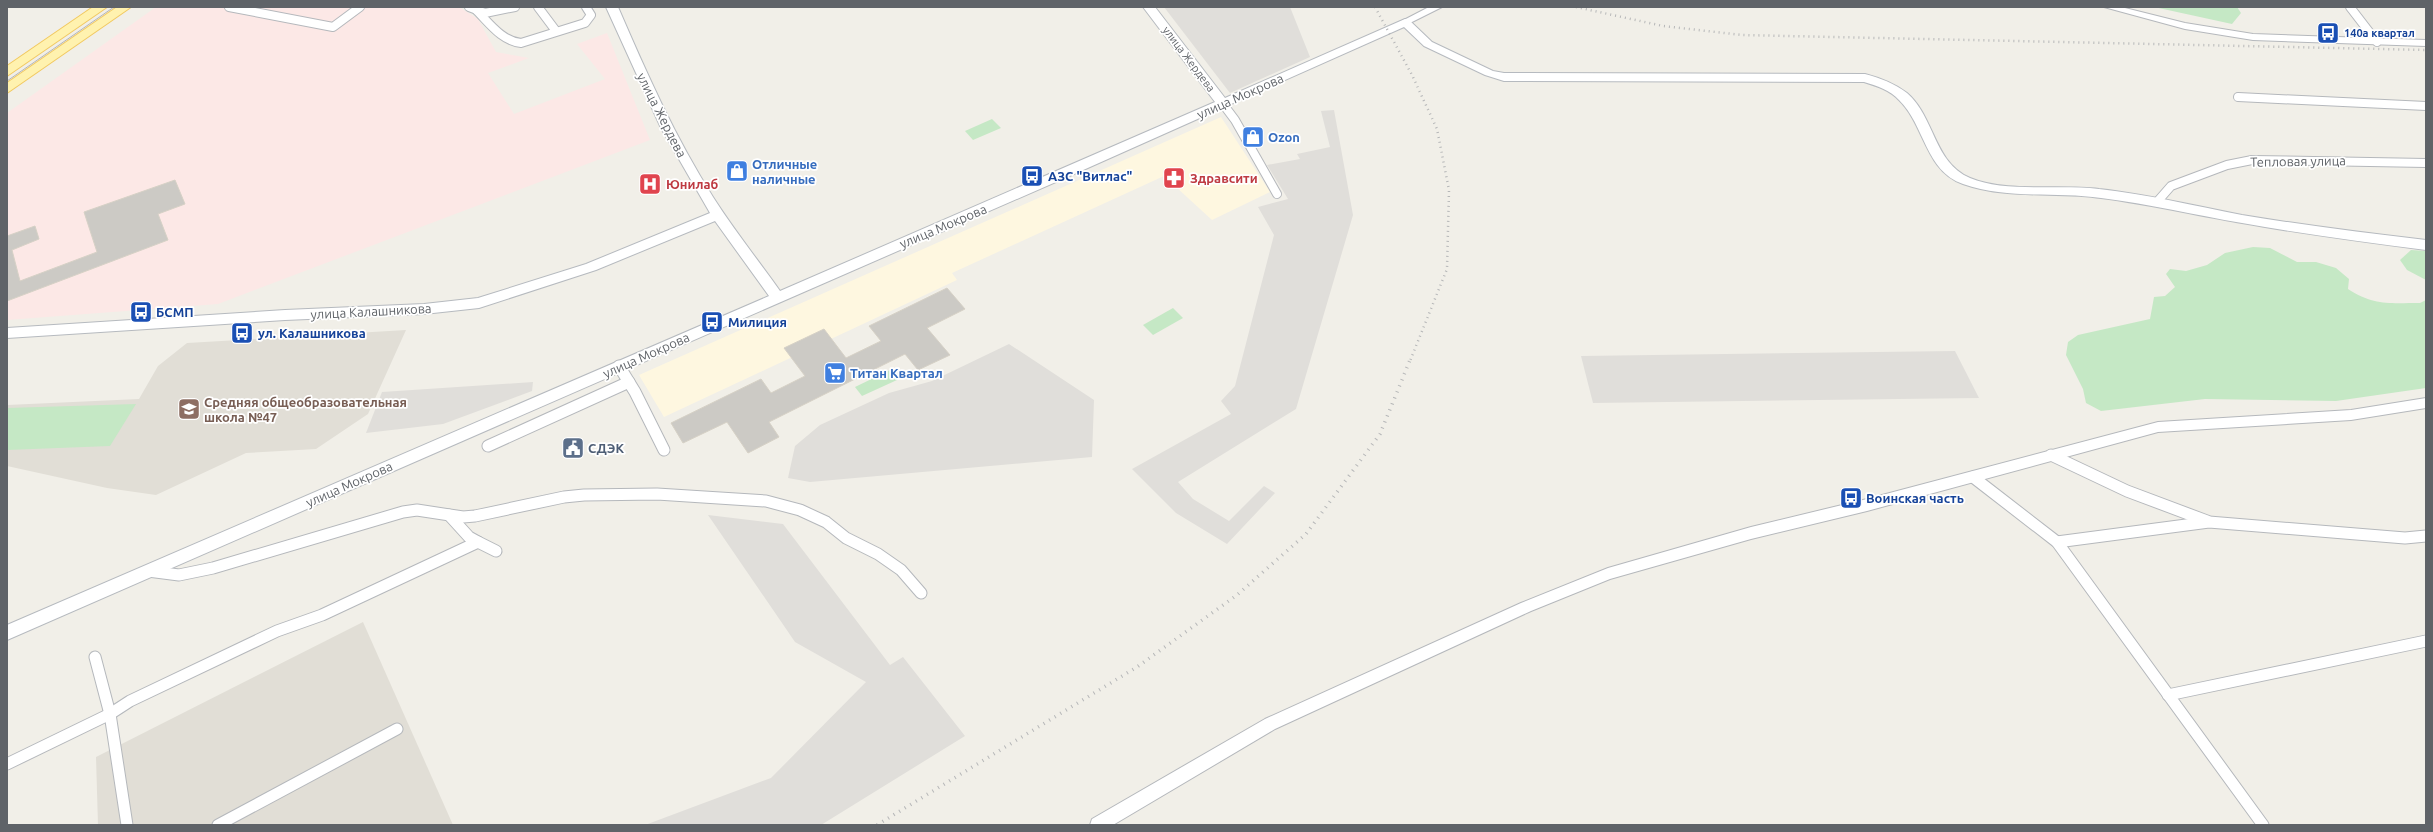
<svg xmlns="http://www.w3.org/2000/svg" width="2433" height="832" font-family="Ubuntu,sans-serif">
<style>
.commercial{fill:#fef7e0}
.industrial{fill:#e0deda}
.education{fill:#e1ded6}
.medical{fill:#fce8e6}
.green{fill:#c5e8c5}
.building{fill:#cccac5;stroke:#d6d1c6}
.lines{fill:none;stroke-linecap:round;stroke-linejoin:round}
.minor-far1-casing{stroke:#b5b8bc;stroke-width:10}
.minor-casing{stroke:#b5b8bc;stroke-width:13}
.tertiary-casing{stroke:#b5b8bc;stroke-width:2}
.secondary-casing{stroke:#b6babf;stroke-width:2}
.primary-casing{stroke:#f2c960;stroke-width:2}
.minor-far1{stroke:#fff;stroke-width:8}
.minor{stroke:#fff;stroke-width:11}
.tertiary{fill:#fff;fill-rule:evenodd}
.secondary{fill:#fff;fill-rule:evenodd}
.primary{fill:#fff2af;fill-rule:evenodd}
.tram{stroke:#b6b7b8;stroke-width:1}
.rail-far1{stroke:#b6b7b8;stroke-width:2.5;stroke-dasharray:1 4;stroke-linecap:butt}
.rail{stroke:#b6b7b8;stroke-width:3.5;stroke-dasharray:1 5.5;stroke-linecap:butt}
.labels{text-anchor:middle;stroke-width:3.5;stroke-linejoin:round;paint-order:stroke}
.far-transit-label{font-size:11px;font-weight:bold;fill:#164399;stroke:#fff;text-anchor:start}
.far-street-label{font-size:11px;fill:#5f6368;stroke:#fff}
.street-label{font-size:13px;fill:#5f6368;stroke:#fff}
.shop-label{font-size:13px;font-weight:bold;fill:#366cbe;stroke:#fff;text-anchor:start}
.transit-label{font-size:13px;font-weight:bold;fill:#164399;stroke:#fff;text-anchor:start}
.health-label{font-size:13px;font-weight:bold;fill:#be3a42;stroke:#fff;text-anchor:start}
.education-label{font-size:13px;font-weight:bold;fill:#785e54;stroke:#fff;text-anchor:start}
.service-label{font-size:13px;font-weight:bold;fill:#4e5e75;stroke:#fff;text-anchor:start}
</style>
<rect width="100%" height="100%" fill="#f1efe8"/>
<polygon class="commercial" points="1221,117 1270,192 1212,220 1164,176 952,273 957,280 664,417 639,375"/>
<g class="industrial">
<polygon points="1164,7 1290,7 1310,57 1230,93"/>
<polygon points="1334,110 1353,215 1296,409 1178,482 1193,499 1229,521 1264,486 1275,493 1227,544 1176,513 1132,469 1231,414 1221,401 1235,386 1274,235 1258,207 1288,199 1267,165 1300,159 1297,154 1330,147 1321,111"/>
<polygon points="1009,344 1094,400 1092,457 810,482 788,478 795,446 820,425 889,393 932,381"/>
<polygon points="1955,351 1979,398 1593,403 1581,356"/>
<polygon points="533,382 532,391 443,424 366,433 382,392"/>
<polygon points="708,515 783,524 890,665 903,657 965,736 821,825 645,825 771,778 866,682 795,642"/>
</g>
<g class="education">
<polygon points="406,330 368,414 316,449 246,453 156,495 107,488 7,466 7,405 139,399 158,366 187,343"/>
<polygon points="363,622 453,825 98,825 96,757"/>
</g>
<polygon class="medical" points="156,7 459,7 478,19 496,52 529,58 488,73 514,114 605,79 577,44 607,33 650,140 218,304 7,320 7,113"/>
<g class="green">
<polygon points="2154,7 2237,7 2241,13 2232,24"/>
<polygon points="992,119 1001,128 973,140 965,131"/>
<path d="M 2253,247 L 2270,248 L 2297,262 L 2316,262 L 2336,268 L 2349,279 L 2348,289 C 2374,306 2390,303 2420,303 L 2426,300 L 2426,388 L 2336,401 L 2205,399 L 2101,411 L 2086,403 L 2083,389 L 2066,355 L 2068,342 L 2078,335 L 2150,319 L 2154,297 L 2165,296 L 2175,287 L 2166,274 L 2170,269 L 2186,271 L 2207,265 L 2225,253 Z"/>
<polygon points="2411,250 2426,251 2426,280 2407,270 2400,260"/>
<polygon points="1173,308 1183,318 1153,335 1143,325"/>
<polygon points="890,370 897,380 862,396 855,387"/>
<polygon points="136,404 110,446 7,450 7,408"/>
</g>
<g class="building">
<polygon points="175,180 185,204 158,214 168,240 7,301 7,236 35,226 39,239 12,250 20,281 97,252 84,212"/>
<polygon points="947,288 965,309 927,328 950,355 918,370 905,354 769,422 779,437 748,453 727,422 683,443 671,423 761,379 771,393 805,376 784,348 824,329 846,358 881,341 869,326"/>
</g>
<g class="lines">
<g class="minor-far1-casing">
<g id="minor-far1">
<polyline points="229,7 333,27 360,7"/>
<polyline points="469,7 485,13 515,7"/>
<polyline points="538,7 556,31"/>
<polyline points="2350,7 2377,42"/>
<path d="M 477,11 C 490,24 502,41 521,43 L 585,23 L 591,15 L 586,7"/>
<polyline points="2238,97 2426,106"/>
<polyline points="1223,104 1235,120 1277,194"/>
<polyline points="2157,202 2171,186 2227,165 2252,160 2426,163"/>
</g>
</g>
<g class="minor-casing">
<g id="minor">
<polyline points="619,366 635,392 664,450"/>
<polyline points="488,446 629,382"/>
<polyline points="2051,455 2127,491 2207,521"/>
<polyline points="1973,477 2057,542 2263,825"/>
<polyline points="478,542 496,551"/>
<polyline points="2057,542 2209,522 2405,538 2426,536"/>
<polyline points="148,571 179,575 213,568 403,512 417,510 463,517 475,516 564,497 584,495 657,494 766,501 800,510 826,522 846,538 878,554 901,570 921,593"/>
<polyline points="95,657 110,714 127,825"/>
<polyline points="2168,695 2426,641"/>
<polyline points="7,764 110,714 130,701 277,631 322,615 478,542 469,537 449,515"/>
<polyline points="218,825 397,729"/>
</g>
</g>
<g class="tertiary-casing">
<g id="tertiary">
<polygon points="1429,7 1442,7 1408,24 1402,24 1400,22"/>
<polygon points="2104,7 2121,7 2185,23 2253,34 2426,40 2426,46 2253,40 2185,29"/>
<polygon points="2426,398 2426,408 2351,420 2158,432 1867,511 1751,539 1610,579 1531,611 1275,729 1113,825 1090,825 1092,819 1265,719 1521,603 1608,568 1751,527 1867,499 2158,422 2351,410"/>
</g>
</g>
<g class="secondary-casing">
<path id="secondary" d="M 606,7 L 618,7 C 646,72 675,137 713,197 C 734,230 758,260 780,291 L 1215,102 L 1143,7 L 1155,7 L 1225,98 L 1405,19 L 1409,20 L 1432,42 L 1493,71 L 1504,73 L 1865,74 C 1880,78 1894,83 1907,93 C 1935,117 1933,162 1970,178 C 2005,193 2061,184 2099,189 C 2147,194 2195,206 2242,215 C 2303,225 2365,233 2426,240 L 2426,250 C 2364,242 2303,234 2242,223 C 2195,215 2149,204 2101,198 C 2056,191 2008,200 1963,184 C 1925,171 1925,125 1899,100 C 1890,90 1877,86 1864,82 L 1504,81 L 1485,75 L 1424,46 L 1404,27 L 1081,171 L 7,640 L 7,625 L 769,296 L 715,221 L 596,270 L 479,308 L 424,314 L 285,320 L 7,338 L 7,328 L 285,310 L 424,304 L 478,298 L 586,264 L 710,213 L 661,128 Z"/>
</g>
<g class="primary-casing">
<g id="primary">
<polygon points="93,7 107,7 7,76 7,66"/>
<polygon points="117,7 131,7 7,93 7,83"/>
</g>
</g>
<use href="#minor-far1" class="minor-far1"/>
<use href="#minor" class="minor"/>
<use href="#tertiary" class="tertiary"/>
<use href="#secondary" class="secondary"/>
<use href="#primary" class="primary"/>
<polyline class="tram" points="7,81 114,7"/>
<g class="rail-far1">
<polyline points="1375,7 1412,75 1437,129 1449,190 1447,269 1410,361"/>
<polyline points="1576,7 1663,26 1742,35 2426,50"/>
</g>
<polyline class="rail" points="877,825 1137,667 1237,595 1306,534 1380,434 1410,360"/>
</g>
<defs>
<g id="bus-square" transform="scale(1.15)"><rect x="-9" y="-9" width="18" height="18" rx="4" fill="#1a4fb4" stroke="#fff"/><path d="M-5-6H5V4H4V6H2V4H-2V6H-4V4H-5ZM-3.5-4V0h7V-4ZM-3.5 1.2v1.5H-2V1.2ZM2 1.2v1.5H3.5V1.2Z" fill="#fff"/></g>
<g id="shop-square" transform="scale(1.15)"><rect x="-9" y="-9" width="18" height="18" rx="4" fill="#3f7fe0" stroke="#fff"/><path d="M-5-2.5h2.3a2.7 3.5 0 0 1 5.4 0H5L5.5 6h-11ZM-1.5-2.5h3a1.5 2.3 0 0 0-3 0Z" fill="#fff"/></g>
<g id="pharmacy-square" transform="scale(1.15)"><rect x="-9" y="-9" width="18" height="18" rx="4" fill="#e0444e" stroke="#fff"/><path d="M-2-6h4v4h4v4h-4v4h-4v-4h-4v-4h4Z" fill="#fff"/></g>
<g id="hospital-square" transform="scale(1.15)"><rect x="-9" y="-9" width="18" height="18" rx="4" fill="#e0444e" stroke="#fff"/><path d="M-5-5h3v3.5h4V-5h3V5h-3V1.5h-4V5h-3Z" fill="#fff"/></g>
<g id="supermarket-square" transform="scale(1.15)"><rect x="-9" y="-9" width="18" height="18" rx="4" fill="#3f7fe0" stroke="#fff"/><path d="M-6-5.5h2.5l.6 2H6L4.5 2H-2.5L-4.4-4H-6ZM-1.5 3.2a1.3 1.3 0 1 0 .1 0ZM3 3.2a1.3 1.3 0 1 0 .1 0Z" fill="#fff"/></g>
<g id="school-square" transform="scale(1.15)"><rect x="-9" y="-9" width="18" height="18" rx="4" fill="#8d6e63" stroke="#fff"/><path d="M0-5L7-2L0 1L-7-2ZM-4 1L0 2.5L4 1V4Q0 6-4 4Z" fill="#fff"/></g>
<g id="civic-square" transform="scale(1.15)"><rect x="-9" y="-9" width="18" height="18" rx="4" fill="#5c6f8a" stroke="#fff"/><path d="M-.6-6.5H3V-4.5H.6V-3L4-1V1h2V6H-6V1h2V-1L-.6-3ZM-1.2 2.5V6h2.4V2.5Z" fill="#fff"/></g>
</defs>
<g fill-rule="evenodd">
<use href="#bus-square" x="2328" y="33"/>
<use href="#shop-square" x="1253" y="137"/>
<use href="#shop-square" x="737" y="171"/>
<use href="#bus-square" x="1032" y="176"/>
<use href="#pharmacy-square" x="1174" y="178"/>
<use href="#hospital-square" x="650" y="184"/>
<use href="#bus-square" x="141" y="312"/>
<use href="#bus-square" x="712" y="322"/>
<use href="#bus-square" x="242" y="333"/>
<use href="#supermarket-square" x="835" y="373"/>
<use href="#school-square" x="189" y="409"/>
<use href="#civic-square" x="573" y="448"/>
<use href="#bus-square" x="1851" y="498"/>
</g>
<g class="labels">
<g class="far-transit-label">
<text x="2344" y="37">140а квартал</text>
</g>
<g class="far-street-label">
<text transform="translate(1189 59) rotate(53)" y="4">улица Жердева</text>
</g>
<g class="street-label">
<text transform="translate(1240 96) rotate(-24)" y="5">улица Мокрова</text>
<text transform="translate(662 115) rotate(63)" y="5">улица Жердева</text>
<text transform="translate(2298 161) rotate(-1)" y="5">Тепловая улица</text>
<text transform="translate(943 226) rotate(-23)" y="5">улица Мокрова</text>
<text transform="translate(371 311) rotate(-3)" y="5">улица Калашникова</text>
<text transform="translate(646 355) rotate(-24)" y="5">улица Мокрова</text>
<text transform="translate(349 484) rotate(-24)" y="5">улица Мокрова</text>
</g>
<g class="shop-label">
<text x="1268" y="142">Ozon</text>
<text x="752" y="169">Отличные<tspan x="752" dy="15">наличные</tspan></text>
<text x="850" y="378">Титан Квартал</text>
</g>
<g class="transit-label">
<text x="1048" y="181">АЗС "Витлас"</text>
<text x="156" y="317">БСМП</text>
<text x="728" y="327">Милиция</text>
<text x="258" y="338">ул. Калашникова</text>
<text x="1866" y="503">Воинская часть</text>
</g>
<g class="health-label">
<text x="1190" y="183">Здравсити</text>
<text x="666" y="189">Юнилаб</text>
</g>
<g class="education-label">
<text x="204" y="407">Средняя общеобразовательная<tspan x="204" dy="15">школа №47</tspan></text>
</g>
<g class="service-label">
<text x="588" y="453">СДЭК</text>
</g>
</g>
<rect width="2433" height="832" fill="none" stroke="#5f6368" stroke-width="16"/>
</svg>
